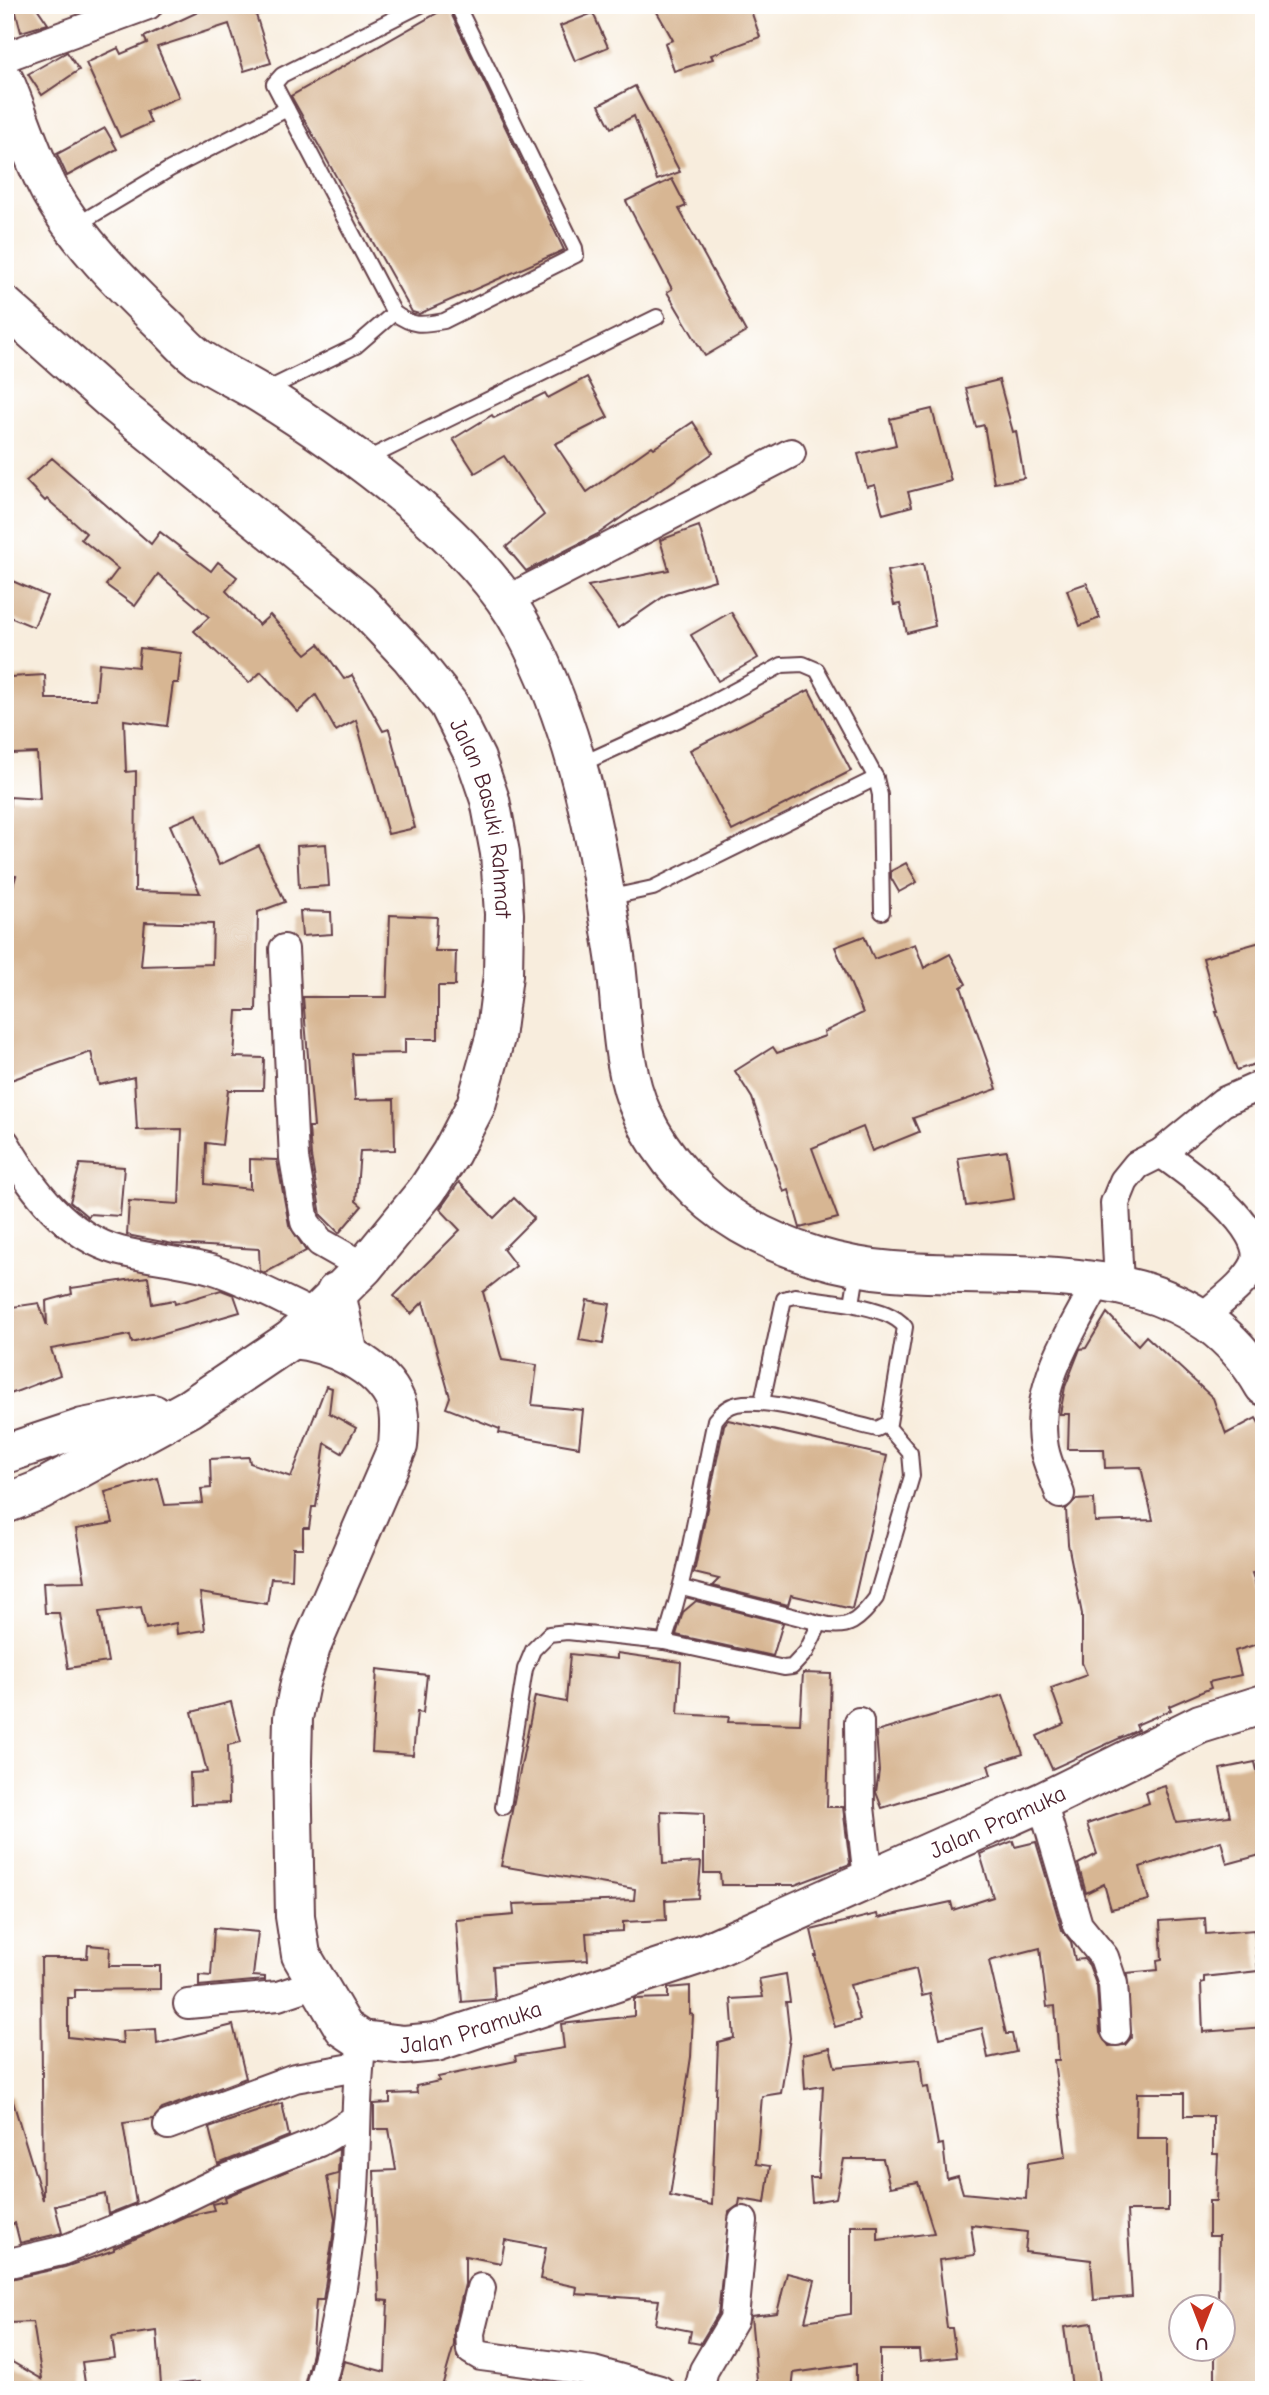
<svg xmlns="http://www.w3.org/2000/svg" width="1269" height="2395" font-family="'Comic Neue',sans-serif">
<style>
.building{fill:#d7b693;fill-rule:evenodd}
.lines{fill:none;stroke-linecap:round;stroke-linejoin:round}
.lane-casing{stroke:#643e46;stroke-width:18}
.street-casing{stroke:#643e46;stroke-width:32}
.secondary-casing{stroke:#643e46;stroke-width:42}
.highway-casing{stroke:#643e46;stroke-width:42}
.lane{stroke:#fff;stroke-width:14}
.street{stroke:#fff;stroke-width:28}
.secondary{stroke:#fff;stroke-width:38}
.highway{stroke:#fff;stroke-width:38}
.labels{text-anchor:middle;stroke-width:5;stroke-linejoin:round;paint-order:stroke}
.street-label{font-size:23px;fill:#4a1f2b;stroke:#fff}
</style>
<rect width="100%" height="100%" fill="#fff"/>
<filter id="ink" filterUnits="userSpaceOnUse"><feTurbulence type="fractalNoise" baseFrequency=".0143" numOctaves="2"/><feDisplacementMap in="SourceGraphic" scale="14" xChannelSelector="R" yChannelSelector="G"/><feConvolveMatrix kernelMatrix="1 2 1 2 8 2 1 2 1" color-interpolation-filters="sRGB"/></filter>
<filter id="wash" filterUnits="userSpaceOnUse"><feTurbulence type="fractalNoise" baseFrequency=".00686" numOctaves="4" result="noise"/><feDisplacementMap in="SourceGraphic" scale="28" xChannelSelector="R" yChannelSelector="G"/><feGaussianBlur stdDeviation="1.57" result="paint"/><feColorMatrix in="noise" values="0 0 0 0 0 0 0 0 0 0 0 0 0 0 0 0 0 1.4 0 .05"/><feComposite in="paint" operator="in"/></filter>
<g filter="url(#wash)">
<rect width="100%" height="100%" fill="#f8eddd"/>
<g id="blocks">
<g class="building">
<polygon points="14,5 35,5 48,24 21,32"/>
<polygon points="213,5 273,5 273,10 256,15 271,63 244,71 229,24 157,47 179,97 146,111 151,123 120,137 86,63 118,48 121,54 147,43 144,37"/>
<polygon points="653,5 749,5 760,37 711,55 713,59 674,71 665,43 673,40"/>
<polygon points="448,7 564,250 419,314 412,312 291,96"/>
<polygon points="593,13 608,47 575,61 560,26"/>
<polygon points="67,52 79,70 42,95 28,74"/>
<polygon points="635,86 639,94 680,172 657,180 634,116 611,128 599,105"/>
<polygon points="105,128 117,149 67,176 57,154"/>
<polygon points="672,179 686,206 679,209 746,332 705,356 667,292 672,289 626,201"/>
<polygon points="587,377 608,417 555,444 587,492 652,446 654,448 693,422 713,453 598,534 526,571 506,547 544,515 504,456 475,473 453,439 492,415 494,418 545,393 548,398"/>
<polygon points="999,380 1013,432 1016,431 1024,478 994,483 984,425 976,427 966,388"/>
<polygon points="932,409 951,481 908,492 912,506 883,514 875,485 867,487 858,454 896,445 890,419"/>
<polygon points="52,458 151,544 160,532 211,571 218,562 237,577 226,591 259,625 270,615 306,654 319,644 344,679 352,675 383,731 389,729 415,828 388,834 356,720 336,731 316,695 298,712 261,672 249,683 194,631 209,617 158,574 135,606 106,585 118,569 81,539 86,533 47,499 45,501 26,481"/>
<polygon points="699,526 715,580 666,595 618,628 588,586 669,570 660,540"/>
<polygon points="923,564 935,626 907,633 900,604 894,605 887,571"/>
<polygon points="10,580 47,596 34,627 5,615 5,593"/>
<polygon points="1087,583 1100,618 1080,626 1067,590"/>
<polygon points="731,612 758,658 718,681 691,635"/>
<path d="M 140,648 L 181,653 L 178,683 L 173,683 L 167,726 L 124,720 L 126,772 L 136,771 L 135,891 L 200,893 L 170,825 L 197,814 L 219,865 L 259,846 L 285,902 L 258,912 L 256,1011 L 237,1011 L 234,1057 L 264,1058 L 263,1090 L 228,1090 L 222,1145 L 206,1143 L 205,1184 L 250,1189 L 250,1159 L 277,1160 L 289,1225 L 306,1251 L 265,1273 L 260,1271 L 259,1249 L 173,1244 L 127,1235 L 129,1201 L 179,1204 L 182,1129 L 137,1130 L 134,1077 L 99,1085 L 91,1052 L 5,1082 L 5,914 L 16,876 L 5,875 L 10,797 L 40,799 L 37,753 L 12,754 L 10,677 L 45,675 L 46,699 L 96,699 L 99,663 L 138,667 ZM 145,922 L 213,924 L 212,964 L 141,966 Z"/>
<polygon points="809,690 851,771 732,831 690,750"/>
<polygon points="326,844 329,886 299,888 297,846"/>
<polygon points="906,863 917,882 899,892 891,878 891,871"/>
<polygon points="300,911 331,912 332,934 302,936"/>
<polygon points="390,915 437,917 435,951 456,951 455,986 438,986 438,1039 405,1039 405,1053 352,1054 355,1100 394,1099 395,1150 360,1151 356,1201 362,1206 339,1233 321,1215 311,1156 309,1127 314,1127 303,997 387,997"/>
<polygon points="864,936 874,959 915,944 924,968 950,954 966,984 961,987 997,1089 913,1118 919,1132 872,1151 863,1127 812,1148 838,1218 800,1228 789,1190 784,1192 752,1098 735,1071 773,1047 777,1053 825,1036 824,1032 863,1013 835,947"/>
<polygon points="1264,941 1264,1061 1237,1070 1216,1012 1218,1012 1203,958"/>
<polygon points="1007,1151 1014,1199 966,1206 958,1158"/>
<polygon points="80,1164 124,1167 120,1216 89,1214 88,1217 70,1202"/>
<polygon points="459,1182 494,1218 514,1198 534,1218 503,1249 516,1266 483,1292 502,1360 537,1365 532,1405 583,1410 579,1447 499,1433 500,1429 446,1408 450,1397 423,1302 411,1314 394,1296 460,1230 440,1209"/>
<polygon points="148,1277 152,1304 174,1300 175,1304 221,1290 234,1295 240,1312 132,1343 130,1335 51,1349 60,1375 5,1396 5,1308 39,1303 47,1326 46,1301 72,1294 71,1288"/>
<polygon points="587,1300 610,1304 603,1344 579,1340"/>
<polygon points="1107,1313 1138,1345 1146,1336 1213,1398 1226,1434 1256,1418 1264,1432 1264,1571 1252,1573 1264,1613 1264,1642 1235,1651 1241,1675 1209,1682 1211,1688 1169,1706 1171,1710 1136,1725 1138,1730 1052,1769 1037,1736 1064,1724 1051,1688 1087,1675 1082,1663 1082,1614 1068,1544 1066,1509 1075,1500 1094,1499 1095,1522 1153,1520 1141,1467 1105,1468 1104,1449 1068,1449 1069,1414 1060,1414 1065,1387 1080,1349 1086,1348"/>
<polygon points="326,1386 332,1388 329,1413 356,1428 342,1453 325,1443 316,1507 312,1507 309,1528 303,1528 303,1548 293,1548 292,1579 271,1578 267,1604 200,1593 205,1630 177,1634 176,1623 146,1629 141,1607 99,1612 108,1662 68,1668 59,1613 45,1613 43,1582 85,1581 76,1529 113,1523 105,1492 158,1478 165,1505 203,1503 201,1489 211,1488 210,1459 249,1457 250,1463 291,1477"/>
<polygon points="728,1420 887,1456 852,1609 791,1595 788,1605 712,1586 719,1579 694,1573 724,1425"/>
<polygon points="696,1601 783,1623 773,1656 676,1635 683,1612"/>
<polygon points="617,1653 681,1662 678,1714 729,1717 728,1722 800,1724 803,1673 831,1674 827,1807 843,1807 850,1864 795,1885 721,1885 720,1873 704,1873 704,1813 661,1811 663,1864 701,1862 698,1898 665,1900 666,1920 623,1922 623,1931 586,1933 588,1960 493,1966 495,1999 462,2002 456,1920 514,1915 513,1904 634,1900 635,1889 501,1866 535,1696 566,1702 570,1654 617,1659"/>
<polygon points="377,1669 427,1675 423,1713 417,1712 413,1755 372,1752"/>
<polygon points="1003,1695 1023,1754 988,1765 991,1775 882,1808 876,1792 879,1771 876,1732"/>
<polygon points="231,1702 241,1742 228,1745 229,1803 191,1804 190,1773 207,1772 192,1712"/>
<polygon points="1255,1762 1264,1801 1264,1854 1227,1864 1221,1841 1140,1867 1149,1900 1111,1909 1104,1884 1086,1893 1078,1864 1097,1854 1087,1824 1149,1803 1146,1792 1165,1786 1176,1822 1230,1816 1220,1769"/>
<polygon points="1013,1841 1015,1847 1036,1842 1062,1930 1071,1942 1075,1960 1084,1959 1089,1965 1097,1987 1100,2033 1109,2046 1125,2045 1131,2038 1127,1973 1158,1970 1157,1960 1162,1959 1160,1921 1205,1918 1206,1934 1254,1930 1258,1971 1204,1977 1204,1982 1201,1983 1203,2032 1264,2027 1264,2390 1215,2390 1215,2349 1223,2349 1223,2307 1218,2307 1219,2236 1209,2236 1209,2201 1216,2201 1218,2154 1213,2154 1213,2116 1184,2116 1184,2093 1137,2093 1136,2138 1168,2138 1168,2211 1127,2211 1132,2297 1094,2300 1091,2260 1025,2252 1027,2232 971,2225 975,2255 939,2260 947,2328 952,2328 956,2357 920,2361 919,2350 880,2350 880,2390 856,2390 856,2364 794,2373 792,2390 758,2390 751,2316 777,2313 787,2273 815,2280 805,2321 851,2314 851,2226 878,2226 878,2240 934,2233 918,2182 890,2187 883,2159 844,2159 836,2198 812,2202 810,2178 818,2178 823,2086 805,2089 803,2054 830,2048 835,2067 920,2059 923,2088 928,2087 938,2145 943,2144 947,2179 958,2176 963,2193 1026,2199 1028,2163 1066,2157 1054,2060 1059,2060 1055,2006 1047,2007 1040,1948 989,1961 1006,2034 1012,2034 1016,2052 988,2058 982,2028 940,2038 930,1994 922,1996 916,1969 850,1985 860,2020 835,2027 815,1956 817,1956 811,1930 877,1914 878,1918 951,1902 953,1910 993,1897 980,1854"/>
<polygon points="214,1928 258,1932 253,1976 265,1977 265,1980 199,1986 199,1975 211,1976"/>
<polygon points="88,1945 110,1947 109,1966 160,1966 160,1989 75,1990 75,1998 68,1998 68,2037 123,2043 122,2031 156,2029 157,2044 233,2025 246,2078 162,2109 153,2119 123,2123 136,2203 108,2214 105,2194 55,2206 62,2233 20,2243 15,2223 5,2227 5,2096 11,2095 43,2200 41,1958 87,1958"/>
<polygon points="786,1974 790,2002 786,2002 790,2038 781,2093 762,2096 756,2164 770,2166 765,2203 740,2199 739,2205 729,2212 718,2314 700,2344 689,2342 691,2331 655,2324 659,2300 576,2294 577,2287 540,2279 546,2248 505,2240 501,2263 465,2256 465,2284 454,2329 454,2345 441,2390 336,2390 344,2361 385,2372 388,2301 379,2300 374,2171 396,2170 389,2129 374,2129 374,2104 390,2103 390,2094 417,2093 416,2086 439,2081 438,2077 516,2061 515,2056 564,2048 561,2024 634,2016 634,1999 668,1998 668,1988 690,1986 690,2014 693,2015 691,2057 670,2196 712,2205 718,2042 734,2038 731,1999 763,1997 759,1979"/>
<polygon points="282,2103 289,2136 218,2164 209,2128"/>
<polygon points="339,2149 338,2174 327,2177 335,2218 333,2236 323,2300 316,2300 312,2353 303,2390 201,2390 199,2382 161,2385 157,2331 112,2337 115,2358 82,2362 86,2390 5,2390 5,2358 42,2379 33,2322 8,2323 6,2280 65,2267 114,2250 114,2248 186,2216 214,2210 212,2204 226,2201 225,2197"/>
<polygon points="1092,2323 1100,2383 1072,2387 1064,2327"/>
</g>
</g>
</g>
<g filter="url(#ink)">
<use href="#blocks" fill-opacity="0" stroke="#643e46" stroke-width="2"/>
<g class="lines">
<g class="lane-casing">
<g id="lane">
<path d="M 421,5 L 282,75 L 274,84 L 394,313 C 414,327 421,325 444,321 L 576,255 L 575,248 L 457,5"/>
<polyline points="73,227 170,169 287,109"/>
<polyline points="264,391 356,346 394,313"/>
<polyline points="363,461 657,317"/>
<polyline points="579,765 693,713 782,665 803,664 817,670 876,778 880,795 882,912"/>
<polyline points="607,898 653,888 876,778"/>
<polyline points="762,1402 784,1299 795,1296 852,1304 858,1267"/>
<polyline points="682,1588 820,1623"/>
<path d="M 664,1642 C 689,1570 699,1494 715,1420 C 721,1412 727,1406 737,1404 C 773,1397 840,1421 877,1429 L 889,1423 L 905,1327 C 893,1312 870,1309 852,1304"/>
<path d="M 503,1807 L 525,1669 L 533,1650 L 549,1634 L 567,1632 L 664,1642 L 784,1668 L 792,1667 L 806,1652 L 820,1623 C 849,1631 859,1620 876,1598 L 912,1476 L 910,1453 L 887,1426"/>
</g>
</g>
<g class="street-casing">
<g id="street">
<polyline points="5,57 148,5"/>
<polyline points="505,601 791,453"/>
<polyline points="284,949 294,1158 305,1222 320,1242 364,1267"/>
<path d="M 5,1143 C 32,1189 66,1236 120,1251 C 151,1259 183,1261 214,1270 C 246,1280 286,1302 317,1316"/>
<path d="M 1161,1153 C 1185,1170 1269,1228 1255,1264 C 1245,1285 1219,1302 1202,1318"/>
<polyline points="1119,1284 1115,1203 1124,1181 1137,1165 1161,1153 1223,1102 1264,1084"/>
<path d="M 1060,1494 C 1055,1479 1047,1464 1044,1448 C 1033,1387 1070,1335 1097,1283"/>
<polyline points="859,1722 860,1807 868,1879"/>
<polyline points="1042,1802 1078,1925 1104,1957 1113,1984 1116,2031"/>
<polyline points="188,2004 278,1996 317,1983"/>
<polyline points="168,2125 295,2078 358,2067"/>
<polyline points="5,2264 61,2251 152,2214 218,2182 319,2142 356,2119"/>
<polyline points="481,2288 470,2333 471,2350 481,2356 593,2371 660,2390"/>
<path d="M 319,2390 C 336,2333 350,2249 354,2189 C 357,2139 355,2090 362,2040"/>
<polyline points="699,2390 704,2370 734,2319 743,2221"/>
</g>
</g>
<g class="secondary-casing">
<g id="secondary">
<path d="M 5,82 C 20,118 32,158 51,193 C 79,242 121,283 161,322 C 173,333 184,347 197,357 C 216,370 238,380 258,392 C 346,446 475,538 524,630 C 578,731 598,844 615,956 C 622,1007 620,1067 642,1114 C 662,1157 699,1199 741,1224 C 786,1251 841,1267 893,1271 C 1025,1282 1187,1250 1264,1386"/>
<polyline points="336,1292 349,1356"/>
<path id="s1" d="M 292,1339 C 329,1342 381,1365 396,1402 C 401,1416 399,1431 398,1446 L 311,1647 L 300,1683 L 293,1718 L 292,1761 L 295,1916 L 301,1955 L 344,2028 L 362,2040 L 404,2045 L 436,2042 L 704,1953 L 1042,1802 L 1200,1724 L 1264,1704"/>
</g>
</g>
<g class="highway-casing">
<g id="highway">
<path id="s2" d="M 5,306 L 112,401 L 359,602 L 410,656 L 449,705 L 476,759 L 490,800 L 500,853 L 504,914 L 503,975 L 495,1038 L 476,1105 L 451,1153 L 427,1190 L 364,1267 L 292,1339 L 190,1408 L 40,1490 L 5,1504"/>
<polyline points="5,1454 83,1428 153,1414"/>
</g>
</g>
<use href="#lane" class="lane"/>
<use href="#street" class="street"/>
<use href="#secondary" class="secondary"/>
<use href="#highway" class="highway"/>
</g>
</g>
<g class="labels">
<g class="street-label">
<text dy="8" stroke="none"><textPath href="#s2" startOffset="718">Jalan Basuki Rahmat</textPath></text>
<text dy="8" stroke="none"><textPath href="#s1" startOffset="1486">Jalan Pramuka</textPath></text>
<text dy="8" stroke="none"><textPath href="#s1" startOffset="919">Jalan Pramuka</textPath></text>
</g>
</g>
<rect width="1269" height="2395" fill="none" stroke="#fff" stroke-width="28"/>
<g transform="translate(1202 2328) rotate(180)"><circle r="33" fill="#ffffff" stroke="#b7a5aa" stroke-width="2"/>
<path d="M0-5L12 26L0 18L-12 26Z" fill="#c8321e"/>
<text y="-10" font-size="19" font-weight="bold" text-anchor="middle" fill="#4a1f2b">U</text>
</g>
</svg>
